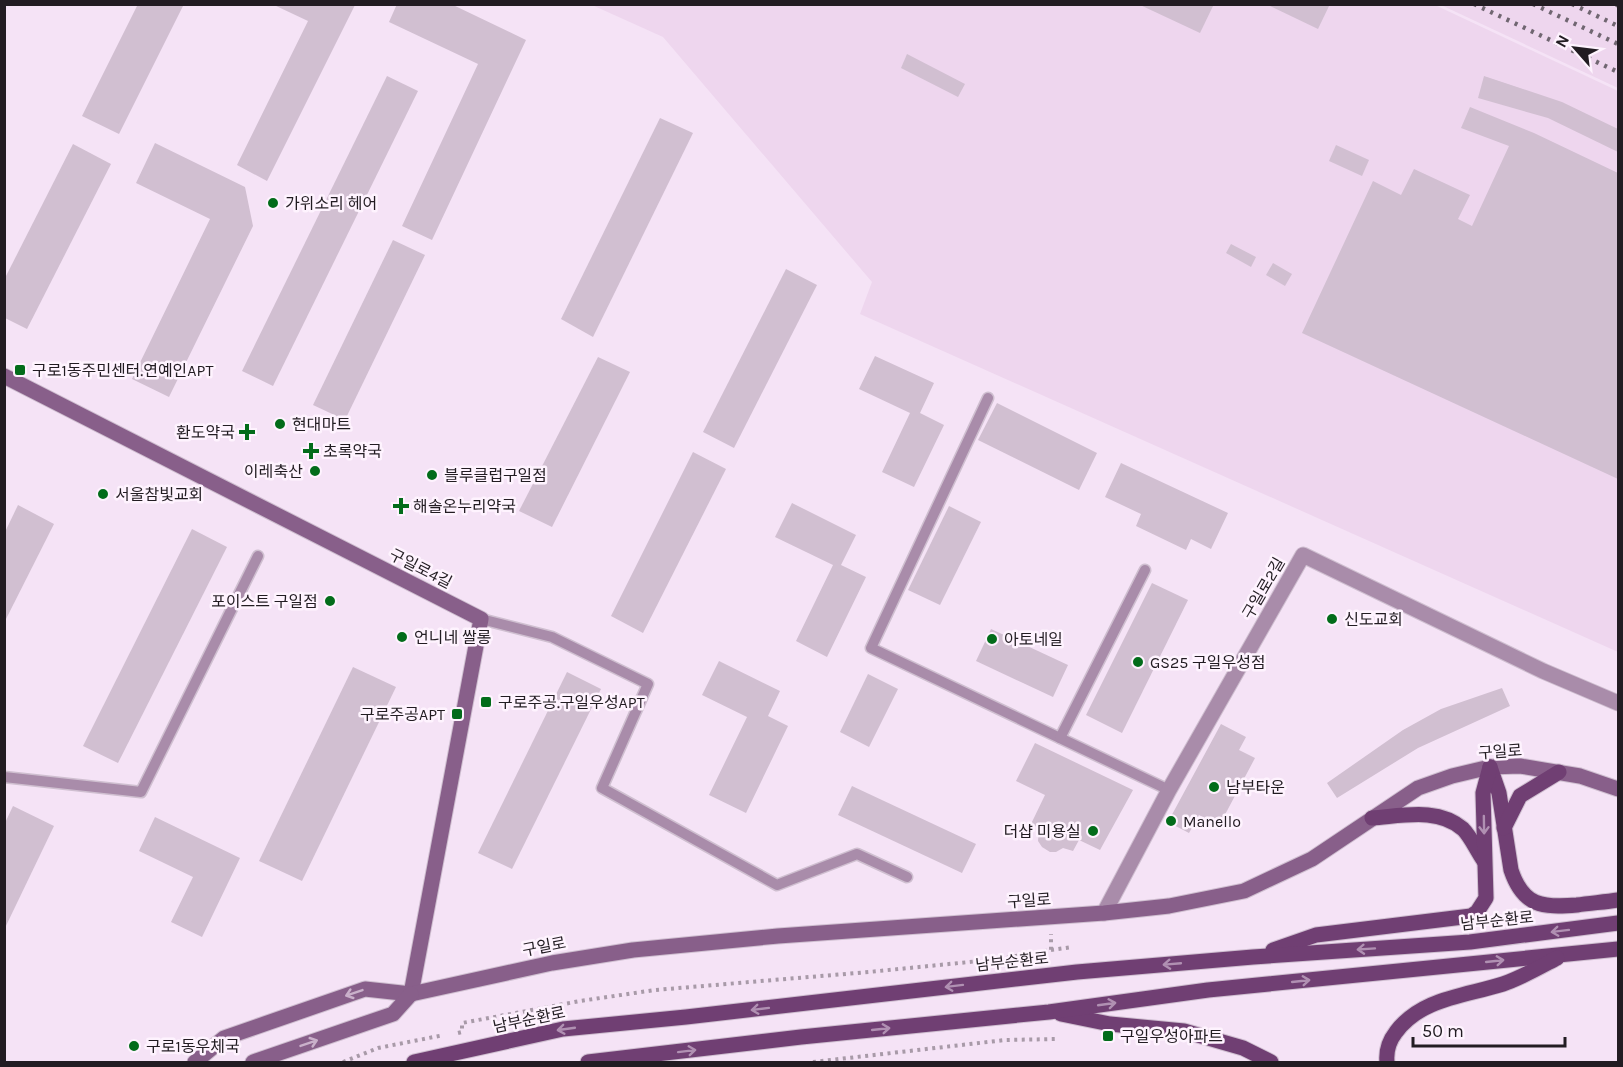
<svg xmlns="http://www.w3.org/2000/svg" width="1623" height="1067" font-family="Karla,'Noto Sans KR',sans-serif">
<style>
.built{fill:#eed6ee}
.building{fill:#d1bfd1}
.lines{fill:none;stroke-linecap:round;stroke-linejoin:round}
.lane-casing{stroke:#cfbfd0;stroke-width:13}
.street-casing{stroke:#cfbfd0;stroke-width:17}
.secondary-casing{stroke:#cfbfd0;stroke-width:17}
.primary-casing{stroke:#cfbfd0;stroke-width:17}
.path{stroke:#a89aa8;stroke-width:4;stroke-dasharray:3 4.5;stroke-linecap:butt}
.lane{stroke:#a98caa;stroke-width:10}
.street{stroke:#a98caa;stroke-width:15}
.secondary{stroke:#885f8a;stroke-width:15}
.primary{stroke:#703f73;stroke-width:15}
.rail{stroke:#706671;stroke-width:4.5;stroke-dasharray:3 6;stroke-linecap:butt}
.oneway{stroke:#b090b2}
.oneway2{stroke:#c9b0ca}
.poi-dot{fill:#026c1a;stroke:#fef3fe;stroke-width:2}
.labels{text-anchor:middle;stroke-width:5;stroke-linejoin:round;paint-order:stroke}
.poi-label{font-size:16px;fill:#221c22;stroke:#fef3fe;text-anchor:start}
.street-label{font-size:16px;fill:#221c22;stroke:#fef3fe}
</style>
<rect width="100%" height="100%" fill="#f5e3f6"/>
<g class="built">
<polygon points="592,5 1435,5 1618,91 1618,652 860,314 872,282 663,37"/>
<polygon points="1441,5 1618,5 1618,88"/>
</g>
<g class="building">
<polygon points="138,4 184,4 119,134 82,116"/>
<polygon points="397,4 451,4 526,40 432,240 402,226 478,64 389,22"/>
<polygon points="1138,4 1214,4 1200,33"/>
<polygon points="1266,4 1330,4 1318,29"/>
<polygon points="274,5 355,5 267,181 237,165 308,21"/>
<polygon points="907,54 965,84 958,97 901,68"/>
<polygon points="387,76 418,91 273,386 242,371"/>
<polygon points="1484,76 1562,102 1618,129 1618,152 1548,118 1478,98"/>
<polygon points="1470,107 1534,133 1618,173 1618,479 1302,333 1373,181 1401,195 1414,169 1470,195 1458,219 1472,226 1509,146 1461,128"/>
<polygon points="660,118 693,133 593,337 561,319"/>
<polygon points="155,143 245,187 253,226 169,397 132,379 210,219 136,183"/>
<polygon points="73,144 111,164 27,329 5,318 5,278"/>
<polygon points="1336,145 1369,160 1362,176 1329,161"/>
<polygon points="393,240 425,255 345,420 313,405"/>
<polygon points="1231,244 1256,257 1251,267 1226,253"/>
<polygon points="1273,263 1292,274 1285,286 1266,275"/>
<polygon points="786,269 817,285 734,448 703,432"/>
<polygon points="875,356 934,383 920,413 944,425 914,487 882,472 910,413 859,389"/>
<polygon points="598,357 630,372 552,527 519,511"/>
<polygon points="997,403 1097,453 1079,490 978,440"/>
<polygon points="693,452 726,469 643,633 611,616"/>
<polygon points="1121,463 1228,513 1211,549 1191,539 1186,550 1136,526 1141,514 1105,497"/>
<polygon points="792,503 856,535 841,565 866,577 827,657 796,641 833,565 775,537"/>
<polygon points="18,505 54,524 5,621 5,532"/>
<polygon points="949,506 981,522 940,605 908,590"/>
<polygon points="192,529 227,547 118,763 83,746"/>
<polygon points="1152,583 1188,600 1122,733 1086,715"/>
<polygon points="991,629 1068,665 1053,697 976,661"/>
<polygon points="719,661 780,691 768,716 788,726 746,813 709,795 747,717 702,695"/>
<polygon points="353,667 396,687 302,881 259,861"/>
<polygon points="567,672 601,689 512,869 478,853"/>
<polygon points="868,674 898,689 869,747 840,732"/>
<polygon points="1502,688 1510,706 1418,748 1337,798 1327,783 1403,730 1441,709"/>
<polygon points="1221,724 1246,737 1239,750 1255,758 1219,826 1199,815 1189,833 1168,822"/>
<polygon points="1035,743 1133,790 1100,850 1079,840 1073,851 1063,848 1056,852 1050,852 1042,847 1038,841 1039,828 1031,824 1045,795 1016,781"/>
<polygon points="852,786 976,844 962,873 838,815"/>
<polygon points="13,806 54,826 4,930 4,825"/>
<polygon points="155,817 240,858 202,937 171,922 193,877 139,851"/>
</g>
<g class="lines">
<g class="lane-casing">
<g id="lane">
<polyline points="988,398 871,648 1169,790"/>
<polyline points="481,619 552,637 648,684 602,788 777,885 857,854 907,877"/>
<polyline points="1060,738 1145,570"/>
<polyline points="4,777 141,792 258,556"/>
</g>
</g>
<g class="street-casing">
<polyline id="street" points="1104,913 1169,790 1303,555 1543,671 1618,703"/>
</g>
<g class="secondary-casing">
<g id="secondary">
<polyline points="4,376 481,619 411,994"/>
<polyline points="195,1062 224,1038 365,989 411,994 552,963 633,950 778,936 1104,913 1169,906 1244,891 1312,859 1418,788 1452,776 1490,767 1520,766 1580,776 1618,789"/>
<polyline points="253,1062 393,1014 411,994"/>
</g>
</g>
<g class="primary-casing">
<g id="primary">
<path d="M 1490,767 L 1499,793 L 1511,870 C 1523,906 1542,908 1577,905 C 1591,903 1605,902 1618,900"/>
<path d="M 1372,818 C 1402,816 1438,807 1463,829 C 1471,837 1477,851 1484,861"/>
<polyline points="1504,828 1520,796 1559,772"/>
<polyline points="1273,950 1316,935 1471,916 1477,912 1486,898 1483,793 1490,767"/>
<polyline points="1061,1014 1110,1024 1184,1031 1243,1048 1271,1062"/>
<polyline points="414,1062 563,1029 686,1017 1077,972 1253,957 1470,942 1618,923"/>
<polyline points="588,1062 801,1037 1049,1012 1208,990 1618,949"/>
<path d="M 1387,1062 C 1386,1052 1389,1041 1396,1032 C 1421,998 1465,996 1503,984 C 1521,978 1540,967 1557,958"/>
</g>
</g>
<g class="path">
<polyline points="1051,950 1073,947"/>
<polyline points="458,1033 462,1032 462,1023 580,1001 655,990 869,972 999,959 1051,950 1051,934"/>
<polyline points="343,1062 378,1048 444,1035"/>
<polyline points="813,1062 1005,1040 1057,1039"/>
</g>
<use href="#lane" class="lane"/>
<use href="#street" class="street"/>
<use href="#secondary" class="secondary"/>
<use href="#primary" class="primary"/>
<g class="rail">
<polyline points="1474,4 1618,72"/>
<polyline points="1533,4 1618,44"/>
<polyline points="1572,4 1618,26"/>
<polyline points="1616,4 1618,6"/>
</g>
</g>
<defs><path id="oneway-shaft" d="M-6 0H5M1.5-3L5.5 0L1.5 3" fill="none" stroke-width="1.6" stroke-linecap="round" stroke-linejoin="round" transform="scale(1.5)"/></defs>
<g class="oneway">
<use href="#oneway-shaft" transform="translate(1484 825) rotate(89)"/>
<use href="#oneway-shaft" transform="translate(1560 931) rotate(173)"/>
<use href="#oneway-shaft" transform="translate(1366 949) rotate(176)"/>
<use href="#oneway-shaft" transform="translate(1495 961) rotate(-6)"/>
<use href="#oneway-shaft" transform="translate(1172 964) rotate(175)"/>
<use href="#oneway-shaft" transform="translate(1301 981) rotate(-6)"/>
<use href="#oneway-shaft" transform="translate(954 986) rotate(173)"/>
<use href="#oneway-shaft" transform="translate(1107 1004) rotate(-8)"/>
<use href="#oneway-shaft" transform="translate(760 1009) rotate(173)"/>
<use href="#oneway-shaft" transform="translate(566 1029) rotate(172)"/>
<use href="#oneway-shaft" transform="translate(881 1029) rotate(-6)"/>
<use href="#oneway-shaft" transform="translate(687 1051) rotate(-7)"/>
</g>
<g class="oneway2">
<use href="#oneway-shaft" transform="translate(354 993) rotate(161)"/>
<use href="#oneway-shaft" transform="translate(309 1043) rotate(-19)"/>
</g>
<g class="poi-dot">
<circle cx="273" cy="203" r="6"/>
<rect x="14" y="364" width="12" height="12" rx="3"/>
<circle cx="280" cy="424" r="6"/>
<path d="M244 423h6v6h6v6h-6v6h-6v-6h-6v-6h6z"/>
<path d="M308 442h6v6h6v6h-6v6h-6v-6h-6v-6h6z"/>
<circle cx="315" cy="471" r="6"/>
<circle cx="432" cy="475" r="6"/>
<circle cx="103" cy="494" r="6"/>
<path d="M398 497h6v6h6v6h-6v6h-6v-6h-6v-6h6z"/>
<circle cx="330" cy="601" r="6"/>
<circle cx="1332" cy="619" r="6"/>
<circle cx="402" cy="637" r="6"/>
<circle cx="992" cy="639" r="6"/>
<circle cx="1138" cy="662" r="6"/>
<rect x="480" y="696" width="12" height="12" rx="3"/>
<rect x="451" y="708" width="12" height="12" rx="3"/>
<circle cx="1214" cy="787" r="6"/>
<circle cx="1171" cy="821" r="6"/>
<circle cx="1093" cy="831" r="6"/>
<rect x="1102" y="1030" width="12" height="12" rx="3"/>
<circle cx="134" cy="1046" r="6"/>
</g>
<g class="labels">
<g class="poi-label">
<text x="285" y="209">가위소리 헤어</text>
<text x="32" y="376">구로1동주민센터.연예인APT</text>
<text x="292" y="430">현대마트</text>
<text x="235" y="438" text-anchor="end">환도약국</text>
<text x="323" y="457">초록약국</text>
<text x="303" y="477" text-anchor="end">이레축산</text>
<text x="444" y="481">블루클럽구일점</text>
<text x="115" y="500">서울참빛교회</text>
<text x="413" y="512">해솔온누리약국</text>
<text x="318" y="607" text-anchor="end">포이스트 구일점</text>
<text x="1344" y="625">신도교회</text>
<text x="414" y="643">언니네 쌀롱</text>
<text x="1004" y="645">아토네일</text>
<text x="1150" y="668">GS25 구일우성점</text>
<text x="498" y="708">구로주공.구일우성APT</text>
<text x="445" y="720" text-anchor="end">구로주공APT</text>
<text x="1226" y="793">남부타운</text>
<text x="1183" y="827">Manello</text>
<text x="1081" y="837" text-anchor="end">더샵 미용실</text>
<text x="1120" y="1042">구일우성아파트</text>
<text x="146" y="1052">구로1동우체국</text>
</g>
<g class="street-label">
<text transform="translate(421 568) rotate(27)" y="6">구일로4길</text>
<text transform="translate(1263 588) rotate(-60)" y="6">구일로2길</text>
<text transform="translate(1500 751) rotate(-4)" y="6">구일로</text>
<text transform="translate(1029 900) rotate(-4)" y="6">구일로</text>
<text transform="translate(1497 920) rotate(-6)" y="6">남부순환로</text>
<text transform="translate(544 946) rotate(-11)" y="6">구일로</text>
<text transform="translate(1012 961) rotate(-6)" y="6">남부순환로</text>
<text transform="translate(529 1019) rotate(-12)" y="6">남부순환로</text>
</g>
</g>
<rect width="1623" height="1067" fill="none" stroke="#221c22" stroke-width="12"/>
<g transform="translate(1575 48) rotate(298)" stroke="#fef3fe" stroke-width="4.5" paint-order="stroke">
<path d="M0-4.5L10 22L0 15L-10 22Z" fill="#221c22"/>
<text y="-9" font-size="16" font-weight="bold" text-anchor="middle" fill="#221c22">N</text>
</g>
<path d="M1413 1037v9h152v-9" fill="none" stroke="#221c22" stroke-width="3"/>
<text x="1422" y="1037" font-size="18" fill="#221c22" stroke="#fef3fe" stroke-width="4.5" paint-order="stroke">50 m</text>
</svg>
